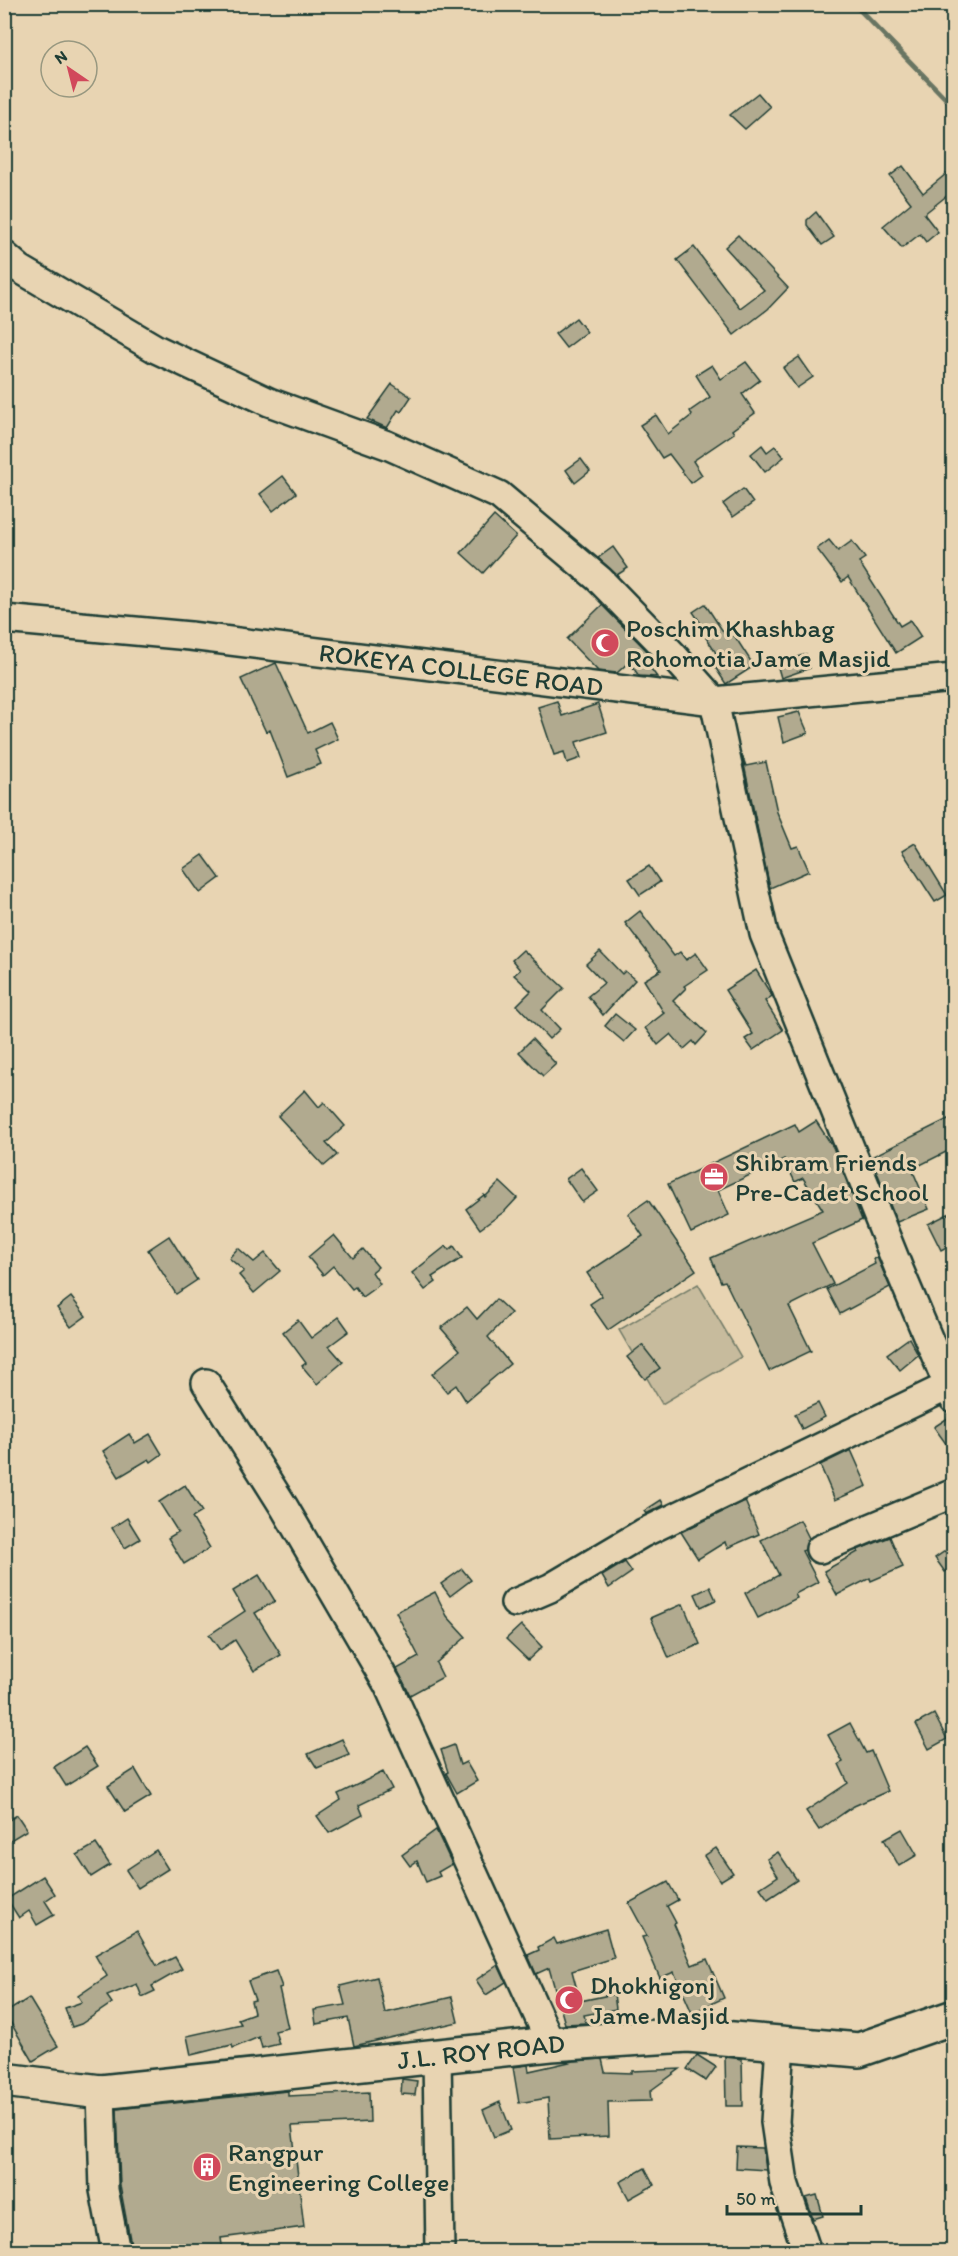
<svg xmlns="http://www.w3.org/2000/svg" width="958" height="2256" font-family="Itim,sans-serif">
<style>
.green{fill:#c7bb9d;stroke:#737c68;stroke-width:1.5}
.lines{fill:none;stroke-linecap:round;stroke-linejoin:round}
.stream{stroke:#687462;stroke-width:5}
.building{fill:#b1aa8f;stroke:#1f3d34;stroke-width:1.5}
.minor-casing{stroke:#1f3d34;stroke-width:32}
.major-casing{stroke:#1f3d34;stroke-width:38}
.minor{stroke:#e8d4b2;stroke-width:27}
.major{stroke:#e8d4b2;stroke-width:33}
.labels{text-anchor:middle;stroke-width:6;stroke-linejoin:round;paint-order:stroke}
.poi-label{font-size:26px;fill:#1f3d34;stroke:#e8d4b2;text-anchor:start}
.street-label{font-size:26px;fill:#1f3d34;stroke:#e8d4b2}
</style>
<rect width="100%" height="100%" fill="#e8d4b2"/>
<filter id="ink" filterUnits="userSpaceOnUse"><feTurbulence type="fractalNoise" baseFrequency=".0167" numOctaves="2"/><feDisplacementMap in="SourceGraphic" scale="12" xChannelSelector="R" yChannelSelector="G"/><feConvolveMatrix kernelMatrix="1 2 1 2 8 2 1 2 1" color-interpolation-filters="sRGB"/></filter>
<g filter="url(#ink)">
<polygon class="green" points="698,1284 741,1357 662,1404 619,1330"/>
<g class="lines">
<polyline class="stream" points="854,4 954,107"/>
</g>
<g class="building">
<polygon points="758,93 770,107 745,129 730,115"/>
<polygon points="903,166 923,193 946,174 954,183 954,190 924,214 938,232 926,242 920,234 902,248 883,226 911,203 890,176"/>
<polygon points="816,212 834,237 822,245 807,225 807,220"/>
<polygon points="738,235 788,288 768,309 734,335 677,260 694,247 740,308 764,290 725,247"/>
<polygon points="576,318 587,332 566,348 555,334"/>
<polygon points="799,357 813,377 797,388 783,368"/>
<polygon points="746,362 760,380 742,394 755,413 732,430 734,433 693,461 702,475 691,483 669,454 662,458 640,425 656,415 668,434 692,415 690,411 710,397 696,375 712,365 721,379"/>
<polygon points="392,384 411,397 401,412 398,410 387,428 367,419"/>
<polygon points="762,445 767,452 775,446 784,457 765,472 751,454"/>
<polygon points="581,459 590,471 575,483 566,470"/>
<polygon points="283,476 296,493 273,511 260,494"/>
<polygon points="743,489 753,503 733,517 723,504"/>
<polygon points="494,516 516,536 483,573 461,553"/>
<polygon points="829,540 838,551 852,541 865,558 859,562 900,626 910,620 921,637 896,653 848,577 842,582 817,549"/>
<polygon points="613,547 628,568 617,575 598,558"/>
<polygon points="705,604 728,639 734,635 754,666 726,684 709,658 716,653 697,624 700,622 693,612"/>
<polygon points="602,605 650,654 643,658 657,677 639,676 629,662 617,673 598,671 567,639"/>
<polygon points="806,654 810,668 781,678 777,664"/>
<polygon points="276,663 308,733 330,722 338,739 315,750 321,764 288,777 270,730 266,732 241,679"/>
<polygon points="557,701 562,716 598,704 607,732 576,742 581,758 567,763 564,752 554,755 538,707"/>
<polygon points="799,712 808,733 784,742 778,717"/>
<polygon points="742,755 746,766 766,762 777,812 792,848 798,846 809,871 770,888"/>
<polygon points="915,843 947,895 935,902 902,851"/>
<polygon points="203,855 220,878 200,893 183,869"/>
<polygon points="649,866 660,882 640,895 629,879"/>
<polygon points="640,911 674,956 680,952 686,960 696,953 708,970 684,986 686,988 673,1001 707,1033 696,1045 693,1041 684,1049 671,1034 658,1045 645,1028 664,1013 644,980 661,970 625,923"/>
<polygon points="523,950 564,988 542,1010 560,1029 549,1039 517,1005 531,991 514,975 520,970 512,960"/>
<polygon points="600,951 622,974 625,971 635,980 603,1015 588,996 604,983 586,964"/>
<polygon points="756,970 772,996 765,1001 783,1030 753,1050 745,1039 753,1034 725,990"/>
<polygon points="615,1014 635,1030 624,1042 605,1026"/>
<polygon points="532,1039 556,1064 543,1076 519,1052"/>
<polygon points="305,1090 319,1107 324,1102 345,1126 326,1143 337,1155 324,1166 278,1116"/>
<polygon points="954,1116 954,1148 912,1169 929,1209 897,1222 871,1157"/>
<polygon points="816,1121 833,1147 862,1220 812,1243 833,1284 789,1306 811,1351 769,1371 725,1281 721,1282 711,1258 823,1210 803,1178 795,1182 784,1159 718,1190 729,1215 691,1233 668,1184 795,1124 799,1132"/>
<polygon points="581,1168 598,1191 582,1202 566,1179"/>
<polygon points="500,1182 517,1198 505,1211 480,1229 466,1209 484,1195 485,1197"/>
<polygon points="648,1200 696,1270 608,1330 590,1304 602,1296 587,1273 643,1236 628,1214"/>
<polygon points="954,1211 954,1243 941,1250 928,1224"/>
<polygon points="334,1235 353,1258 363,1249 378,1267 372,1272 380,1284 362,1297 355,1287 352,1289 333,1266 323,1275 308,1257"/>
<polygon points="169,1236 197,1280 176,1294 148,1250"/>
<polygon points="446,1246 449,1250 454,1246 462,1258 432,1277 436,1282 425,1290 412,1273"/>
<polygon points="238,1248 254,1262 265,1253 280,1271 254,1293 239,1275 244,1271 229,1258"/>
<polygon points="877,1257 890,1287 840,1314 827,1289 875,1264 873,1259"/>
<polygon points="71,1297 86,1316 71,1327 57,1308"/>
<polygon points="496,1299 511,1313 488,1337 510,1364 466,1401 456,1385 447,1392 432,1374 460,1350 441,1328 467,1307 477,1319"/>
<polygon points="339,1317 349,1331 329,1346 343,1362 317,1384 302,1366 306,1363 283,1332 298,1320 311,1338"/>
<polygon points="909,1338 918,1355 900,1370 887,1354"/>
<polygon points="642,1345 660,1368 645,1379 627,1357"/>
<polygon points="818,1403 825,1417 802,1429 795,1414"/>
<polygon points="954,1414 954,1455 934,1427"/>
<polygon points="129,1434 135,1443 150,1434 162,1454 151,1462 149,1459 119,1477 103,1451"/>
<polygon points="851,1450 867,1486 835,1500 820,1465"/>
<polygon points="185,1485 202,1512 192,1518 210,1548 184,1564 168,1538 178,1532 159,1502"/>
<polygon points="661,1500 664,1505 646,1514 644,1511"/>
<polygon points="745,1501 759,1534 727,1548 725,1542 698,1559 681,1532"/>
<polygon points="127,1518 140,1539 125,1548 112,1528"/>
<polygon points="800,1520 809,1538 805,1550 802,1551 818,1582 795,1594 797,1598 758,1618 745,1593 779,1575 761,1540"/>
<polygon points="890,1537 903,1567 871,1581 870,1578 837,1595 824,1571 858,1552 857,1550"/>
<polygon points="954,1545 954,1566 945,1572 935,1558"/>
<polygon points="625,1562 632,1572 609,1588 602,1576"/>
<polygon points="462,1569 471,1580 450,1596 441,1584"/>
<polygon points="259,1575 275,1601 255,1613 281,1655 254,1671 235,1640 220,1650 209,1635 245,1611 233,1591"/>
<polygon points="710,1587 716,1600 701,1607 695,1594"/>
<polygon points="435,1592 447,1616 466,1637 436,1663 443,1677 410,1695 397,1669 419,1657 396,1612"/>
<polygon points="683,1604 700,1644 669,1658 651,1618"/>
<polygon points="521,1625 542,1647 528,1660 506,1639"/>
<polygon points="934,1714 947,1739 929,1749 916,1724"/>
<polygon points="850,1723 866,1753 871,1751 888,1791 854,1806 819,1830 806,1811 848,1783 839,1764 843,1762 828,1735"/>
<polygon points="342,1739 349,1755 317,1768 308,1754"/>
<polygon points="454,1745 460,1765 466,1762 477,1781 457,1793 446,1773 448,1772 441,1750"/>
<polygon points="85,1747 98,1766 66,1786 54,1767"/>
<polygon points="135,1769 151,1796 125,1812 108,1786"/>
<polygon points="383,1772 392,1789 359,1805 363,1815 329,1833 317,1816 341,1800 338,1794"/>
<polygon points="17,1815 27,1830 4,1844 4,1823"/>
<polygon points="902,1829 917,1855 899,1866 884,1839"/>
<polygon points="436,1830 452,1864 438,1872 440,1876 426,1882 417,1861 410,1866 402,1855"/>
<polygon points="96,1844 110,1865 91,1877 77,1855"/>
<polygon points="716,1848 733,1873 720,1881 704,1856"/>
<polygon points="156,1850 168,1869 138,1888 126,1870"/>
<polygon points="778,1852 797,1880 768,1899 760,1888 778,1876 767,1859"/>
<polygon points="43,1876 55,1894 45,1901 54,1915 37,1925 29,1911 19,1918 7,1899"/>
<polygon points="668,1882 678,1900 667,1906 676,1923 674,1924 692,1965 707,1959 724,1998 692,2013 674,1972 660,1978 642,1937 647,1936 629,1903"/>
<polygon points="606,1929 614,1958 572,1971 580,2001 614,1994 616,2009 584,2015 586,2023 565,2024 549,1968 536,1974 528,1955 539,1950 538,1947 554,1938 557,1944"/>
<polygon points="137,1931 157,1966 175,1957 182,1969 152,1986 155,1991 142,1997 137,1984 107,1996 112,2003 81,2024 72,2027 65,2008 82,2002 78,1996 107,1976 95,1955"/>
<polygon points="498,1965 506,1982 486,1995 476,1980"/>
<polygon points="276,1971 282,1987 279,1988 288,2028 275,2031 279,2044 262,2048 259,2037 233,2048 232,2045 191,2055 187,2036 241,2024 238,2019 254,2013 251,2001 255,2000 248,1981"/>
<polygon points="377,1977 385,2013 452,1997 458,2022 354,2046 348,2018 316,2024 314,2010 345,2005 340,1986"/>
<polygon points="29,1998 58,2046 33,2061 5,2013"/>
<polygon points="697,2055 716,2067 706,2081 687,2069"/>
<polygon points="725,2057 742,2059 743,2106 726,2106"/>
<polygon points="602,2059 605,2072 632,2073 632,2071 680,2069 650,2091 651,2101 608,2102 609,2136 550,2139 548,2098 519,2103 513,2067 528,2065 529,2071 574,2061"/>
<polygon points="402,2079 417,2081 415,2095 401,2094"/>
<polygon points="288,2091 288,2096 369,2092 370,2122 292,2126 304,2227 221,2238 223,2252 164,2252 163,2245 132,2250 120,2186 117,2109"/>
<polygon points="500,2102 511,2130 494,2137 483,2110"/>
<polygon points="737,2147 763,2148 766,2170 736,2168"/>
<polygon points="645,2168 654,2185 629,2199 620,2182"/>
<polygon points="817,2195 823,2216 813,2219 806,2198"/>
</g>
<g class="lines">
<g class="minor-casing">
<g id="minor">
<polyline points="4,255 20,269 156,349 269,402 387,445 499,495 599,579 672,654 714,701 764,934 899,1269 954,1399"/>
<path id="s1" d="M 4,619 L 190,636 L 714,701 L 954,678"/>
<polyline points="206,1383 284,1507 388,1685 551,2044"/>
<polyline points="820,1549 954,1493"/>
<polyline points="515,1603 550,1588 643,1533 948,1386"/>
<polyline points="780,2043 775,2122 784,2183 807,2252"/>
<polyline points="437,2056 440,2252"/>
<polyline points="101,2092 104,2190 116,2252"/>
</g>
</g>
<g class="major-casing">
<g id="major">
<path id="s2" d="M 4,2080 L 101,2092 L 551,2044 L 688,2035 L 859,2050 L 954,2017"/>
</g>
</g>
<use href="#minor" class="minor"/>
<use href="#major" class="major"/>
</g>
</g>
<defs>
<g id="mosque-disc" transform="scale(1.5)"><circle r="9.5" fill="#d1495b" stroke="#e8d4b2"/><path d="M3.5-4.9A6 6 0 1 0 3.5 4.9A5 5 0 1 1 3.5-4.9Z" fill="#fff"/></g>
<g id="office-disc" transform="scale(1.5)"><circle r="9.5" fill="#d1495b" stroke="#e8d4b2"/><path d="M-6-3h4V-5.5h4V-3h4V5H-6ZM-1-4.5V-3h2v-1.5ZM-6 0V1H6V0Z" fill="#fff"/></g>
<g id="building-disc" transform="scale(1.5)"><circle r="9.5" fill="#d1495b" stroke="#e8d4b2"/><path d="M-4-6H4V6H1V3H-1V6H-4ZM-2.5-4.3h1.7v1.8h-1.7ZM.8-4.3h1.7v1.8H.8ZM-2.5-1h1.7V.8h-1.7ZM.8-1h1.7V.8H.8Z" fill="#fff"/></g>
</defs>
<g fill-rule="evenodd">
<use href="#mosque-disc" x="605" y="643"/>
<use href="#office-disc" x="714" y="1177"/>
<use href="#mosque-disc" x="569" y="2000"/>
<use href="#building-disc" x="207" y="2167"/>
</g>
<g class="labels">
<g class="poi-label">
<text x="626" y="637">Poschim Khashbag<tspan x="626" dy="30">Rohomotia Jame Masjid</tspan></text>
<text x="735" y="1171">Shibram Friends<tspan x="735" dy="30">Pre-Cadet School</tspan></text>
<text x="590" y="1994">Dhokhigonj<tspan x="590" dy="30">Jame Masjid</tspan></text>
<text x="228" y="2161">Rangpur<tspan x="228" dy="30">Engineering College</tspan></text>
</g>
<g class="street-label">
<text dy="9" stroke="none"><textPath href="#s1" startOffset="460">ROKEYA COLLEGE ROAD</textPath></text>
<text dy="9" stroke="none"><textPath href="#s2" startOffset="480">J.L. ROY ROAD</textPath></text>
</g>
</g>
<rect width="958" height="2256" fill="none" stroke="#e8d4b2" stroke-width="24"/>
<rect x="12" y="12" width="934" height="2232" fill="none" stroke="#1f3d34" stroke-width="2" filter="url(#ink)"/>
<g transform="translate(69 69) rotate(325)"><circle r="28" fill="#e8d4b2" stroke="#989880" stroke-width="1.5"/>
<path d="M0-4.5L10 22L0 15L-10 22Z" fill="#d1495b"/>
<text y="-9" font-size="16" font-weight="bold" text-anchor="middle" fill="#1f3d34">N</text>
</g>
<path d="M727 2205v9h134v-9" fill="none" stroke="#1f3d34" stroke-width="3"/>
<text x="736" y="2205" font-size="18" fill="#1f3d34" stroke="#e8d4b2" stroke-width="4.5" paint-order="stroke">50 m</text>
</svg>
